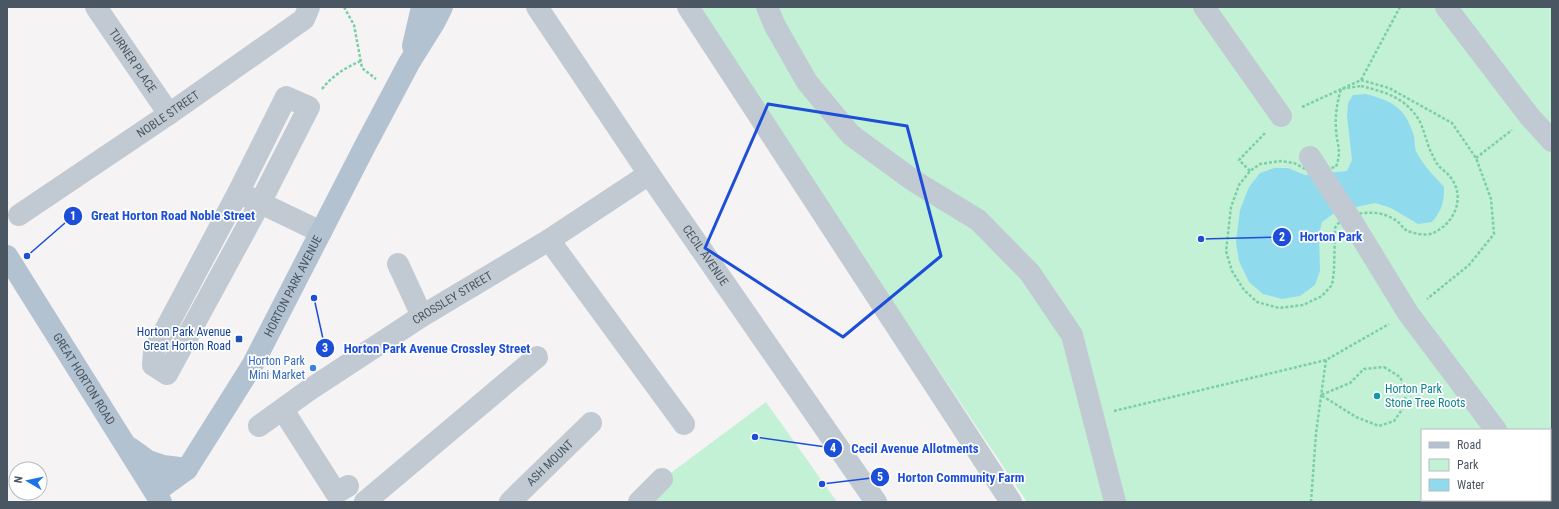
<svg xmlns="http://www.w3.org/2000/svg" width="1559" height="509" font-family="'Roboto Condensed',sans-serif">
<style>
.green{fill:#c3f1d5;fill-rule:evenodd}
.water{fill:#90daee}
.lines{fill:none;stroke-linecap:round;stroke-linejoin:round}
.path{stroke:#7ad0a6;stroke-width:2.5;stroke-dasharray:3 2;stroke-linecap:butt}
.minor{stroke:#c1cad2;stroke-width:22}
.major{stroke:#b3c2d1;stroke-width:22}
.minor-bridge{stroke:#c1cad2;stroke-width:22}
.marked{fill:none;stroke:#1d4ed8;stroke-width:3;stroke-linejoin:round}
.transit-dot{fill:#1a4fb4;stroke:#fff;stroke-width:1.5}
.shop-dot{fill:#3f7fe0;stroke:#fff;stroke-width:1.5}
.culture-dot{fill:#0f9aa8;stroke:#fff;stroke-width:1.5}
.labels{text-anchor:middle;stroke-width:3.5;stroke-linejoin:round;paint-order:stroke}
.street-label{font-size:12px;fill:#4a5661;stroke:#fff}
.transit-label{font-size:12px;fill:#164399;stroke:#fff;text-anchor:end}
.shop-label{font-size:12px;fill:#366cbe;stroke:#fff;text-anchor:end}
.culture-label{font-size:12px;fill:#0d838f;stroke:#fff;text-anchor:start}
.leader{fill:none;stroke:#1d4ed8;stroke-width:1.5}
.callout-dot{fill:#1d4ed8;stroke:#fff;stroke-width:1.5}
.mark-label{font-size:12px;text-anchor:middle;font-weight:bold;fill:#fff}
.callout-label{font-size:13px;text-anchor:middle;font-weight:bold;fill:#1d4ed8;stroke:#fff;stroke-width:3.5;stroke-linejoin:round;paint-order:stroke}
</style>
<rect width="100%" height="100%" fill="#f5f3f3"/>
<g class="green">
<path d="M 695,7 L 1552,7 L 1552,502 L 1027,502 ZM 1422,430 L 1550,430 L 1550,500 L 1422,500 Z"/>
<polygon points="766,402 837,502 639,502 672,472"/>
</g>
<path class="water" d="M 1366,94 C 1391,101 1404,106 1413,133 C 1415,138 1414,145 1416,151 C 1422,164 1434,176 1444,187 C 1444,203 1442,210 1432,222 L 1418,224 L 1391,208 L 1375,203 L 1356,207 L 1333,214 L 1322,222 L 1319,234 L 1320,271 L 1315,285 L 1300,296 L 1282,299 L 1263,294 L 1249,282 L 1239,261 L 1236,242 L 1240,210 L 1249,187 L 1260,173 L 1274,168 L 1288,168 L 1305,175 L 1347,171 L 1352,160 L 1347,116 L 1348,103 L 1353,95 Z"/>
<g class="lines">
<g class="path">
<polyline points="344,7 354,25 362,68 376,79"/>
<polyline points="1361,80 1389,88 1452,123 1476,158 1491,199 1494,234 1469,265 1427,299"/>
<path d="M 1361,86 C 1381,91 1401,96 1414,113 C 1424,124 1425,140 1431,152 C 1433,156 1435,161 1438,165 C 1442,170 1448,173 1451,178 C 1466,198 1454,224 1433,233 C 1427,236 1413,234 1406,230 C 1403,229 1401,224 1398,222 C 1386,212 1366,210 1352,216 C 1344,219 1339,221 1335,228 L 1334,271 L 1332,285 L 1322,296 L 1303,305 L 1279,308 L 1257,302 L 1244,290 L 1232,271 L 1226,251 L 1231,207 L 1239,185 L 1250,171 L 1260,164 L 1280,161 L 1294,163 L 1309,171 L 1336,167 C 1342,150 1337,146 1336,130 C 1335,115 1337,103 1341,89 Z"/>
<path d="M 322,89 C 332,76 346,67 361,61"/>
<polyline points="1302,107 1361,80 1400,7"/>
<polyline points="1476,158 1512,130"/>
<polyline points="1250,171 1239,160 1266,132"/>
<polygon points="1384,367 1400,377 1406,391 1404,407 1394,421 1379,426 1356,417 1321,395 1350,383 1364,369"/>
<polyline points="275,372 289,377"/>
<polyline points="1114,411 1326,360 1389,324"/>
<polyline points="1311,502 1316,433 1326,360"/>
</g>
<g class="minor">
<path id="s1" d="M 96,7 L 169,114"/>
<path id="s2" d="M 537,7 L 649,174 L 876,502"/>
<polyline points="688,7 1011,502"/>
<polyline points="767,7 775,26 807,82 851,135 914,181 978,220 1030,273 1072,335 1115,502"/>
<polyline points="1204,7 1281,116"/>
<polyline points="1446,7 1530,117 1552,141"/>
<polygon points="286,97 309,107 260,203 167,374 153,365 154,351 238,193"/>
<polyline points="248,197 321,232"/>
<path id="s3" d="M 19,215 L 169,114 L 304,19 L 309,7"/>
<polyline points="1351,220 1408,313 1496,430"/>
<polyline points="549,240 684,424"/>
<polyline points="398,264 422,316"/>
<polyline points="283,410 336,493 348,486"/>
<path id="s4" d="M 259,426 L 309,390 L 422,316 L 549,240 L 649,174"/>
<polyline points="1548,500 1550,502"/>
<polyline points="365,502 537,357"/>
<path id="s5" d="M 510,502 L 591,423"/>
<polyline points="639,502 662,479"/>
</g>
<g class="major">
<polyline points="413,46 422,7"/>
<path id="s6" d="M 7,256 L 161,502"/>
<polyline points="130,448 148,461 163,466 187,469"/>
<path id="s7" d="M 155,492 L 187,469 L 253,364 L 365,146 L 409,63 L 434,23 L 442,7"/>
</g>
<polyline class="minor-bridge" points="1310,157 1351,220"/>
</g>
<path class="marked" d="M 768,104 L 907,126 L 941,256 L 843,337 L 705,248 Z"/>
<rect class="transit-dot" x="235" y="335" width="8" height="8" rx="2"/>
<circle class="shop-dot" cx="313" cy="368" r="4"/>
<circle class="culture-dot" cx="1377" cy="396" r="4"/>
<g class="labels">
<g class="street-label">
<text dy="4" stroke="none"><textPath href="#s1" startOffset="65">TURNER PLACE</textPath></text>
<text dy="4" stroke="none"><textPath href="#s3" startOffset="180">NOBLE STREET</textPath></text>
<text dy="4" stroke="none"><textPath href="#s2" startOffset="300">CECIL AVENUE</textPath></text>
<text dy="4" stroke="none"><textPath href="#s7" startOffset="251">HORTON PARK AVENUE</textPath></text>
<text dy="4" stroke="none"><textPath href="#s4" startOffset="232">CROSSLEY STREET</textPath></text>
<text dy="4" stroke="none"><textPath href="#s6" startOffset="145">GREAT HORTON ROAD</textPath></text>
<text dy="4" stroke="none"><textPath href="#s5" startOffset="56">ASH MOUNT</textPath></text>
</g>
<g class="transit-label">
<text x="231" y="336">Horton Park Avenue<tspan x="231" dy="14">Great Horton Road</tspan></text>
</g>
<g class="shop-label">
<text x="305" y="365">Horton Park<tspan x="305" dy="14">Mini Market</tspan></text>
</g>
<g class="culture-label">
<text x="1385" y="393">Horton Park<tspan x="1385" dy="14">Stone Tree Roots</tspan></text>
</g>
</g>
<path class="leader" d="M27 256L73 216M1201 239L1282 237M314 298L325 348M755 437L833 448M822 484L880 477"/>
<g class="callout-dot">
<circle cx="27" cy="256" r="4"/>
<circle cx="1201" cy="239" r="4"/>
<circle cx="314" cy="298" r="4"/>
<circle cx="755" cy="437" r="4"/>
<circle cx="822" cy="484" r="4"/>
<circle cx="73" cy="216" r="10"/>
<circle cx="1282" cy="237" r="10"/>
<circle cx="325" cy="348" r="10"/>
<circle cx="833" cy="448" r="10"/>
<circle cx="880" cy="477" r="10"/>
</g>
<g class="mark-label">
<text x="73" y="220">1</text>
<text x="1282" y="241">2</text>
<text x="325" y="352">3</text>
<text x="833" y="452">4</text>
<text x="880" y="481">5</text>
</g>
<g class="callout-label">
<text x="173" y="220">Great Horton Road Noble Street</text>
<text x="1331" y="241">Horton Park</text>
<text x="437" y="353">Horton Park Avenue Crossley Street</text>
<text x="915" y="453">Cecil Avenue Allotments</text>
<text x="961" y="482">Horton Community Farm</text>
</g>
<rect width="1559" height="509" fill="none" stroke="#4a5661" stroke-width="16"/>
<rect x="1421" y="429" width="130" height="72" fill="#ffffff" stroke="#b7bbc0"/>
<rect x="1429" y="442" width="20" height="6" fill="#b3c2d1" stroke="#b7bbc0"/>
<text x="1457" y="449" font-size="12" fill="#4a5661">Road</text>
<rect x="1429" y="459" width="20" height="12" fill="#c3f1d5" stroke="#b7bbc0"/>
<text x="1457" y="469" font-size="12" fill="#4a5661">Park</text>
<rect x="1429" y="479" width="20" height="12" fill="#90daee" stroke="#b7bbc0"/>
<text x="1457" y="489" font-size="12" fill="#4a5661">Water</text>
<g transform="translate(28 481) rotate(279)"><circle r="19" fill="#ffffff" stroke="#b7bbc0"/>
<path d="M0-3L7 15L0 10L-7 15Z" fill="#1a73e8"/>
<text y="-6" font-size="11" font-weight="bold" text-anchor="middle" fill="#4a5661">N</text>
</g>
</svg>
